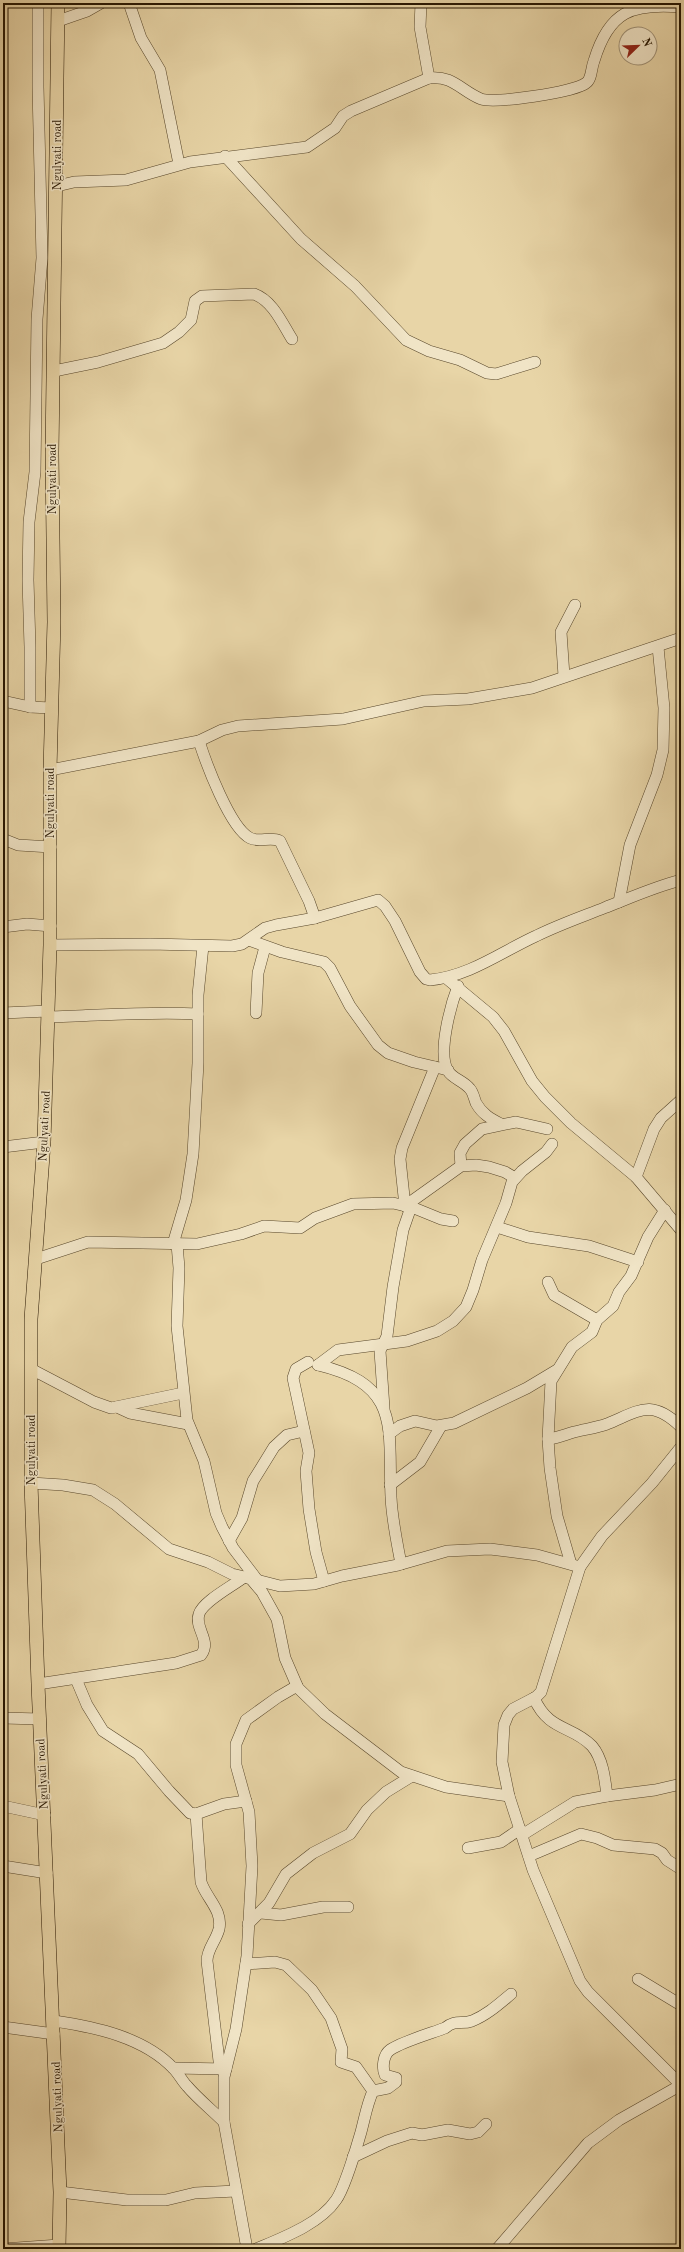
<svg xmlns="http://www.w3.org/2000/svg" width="684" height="2252" font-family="'Old Standard TT',serif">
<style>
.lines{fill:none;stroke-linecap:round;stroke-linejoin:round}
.minor-casing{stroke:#57462a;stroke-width:12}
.major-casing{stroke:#271601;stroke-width:14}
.minor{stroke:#f0e4c6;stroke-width:11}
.major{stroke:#e8d5a7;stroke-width:13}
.labels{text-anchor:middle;stroke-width:3;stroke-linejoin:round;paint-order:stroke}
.street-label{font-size:12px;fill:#271601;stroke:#f0e4c6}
</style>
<rect width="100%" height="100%" fill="#e8d5a7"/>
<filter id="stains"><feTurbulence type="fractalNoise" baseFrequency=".005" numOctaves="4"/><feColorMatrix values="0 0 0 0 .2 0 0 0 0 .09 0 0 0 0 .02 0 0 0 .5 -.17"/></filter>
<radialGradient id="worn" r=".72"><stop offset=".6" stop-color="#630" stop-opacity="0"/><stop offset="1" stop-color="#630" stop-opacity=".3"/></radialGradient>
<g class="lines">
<g class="minor-casing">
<g id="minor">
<polyline points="129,3 141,38 160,70 179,164"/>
<polyline points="421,3 420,27 429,78"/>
<polyline points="58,21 87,11 101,3"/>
<polyline points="225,156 301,239 355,286 406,340 429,351 460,360 487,373 496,374 535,362"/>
<path d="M 57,186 L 74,182 L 126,180 L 190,162 L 307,147 L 335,128 L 343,116 L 351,111 L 429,78 C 453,75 461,91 481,99 C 494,104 575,92 586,83 C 592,79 591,68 594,61 C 609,11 632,3 681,7"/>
<path d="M 54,371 L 98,362 L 163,343 L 179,332 L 191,320 L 195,301 L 202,296 L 254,294 C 273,301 282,323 292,339"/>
<polyline points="564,676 561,632 575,605"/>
<polyline points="3,701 30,707 51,708"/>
<polyline points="30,707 30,647 28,580 29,522 35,472 37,319 42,258 38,87 38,3"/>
<path d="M 199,741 C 206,763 230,828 250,838 C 260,843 270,836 280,841 L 309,901 L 315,918"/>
<polyline points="50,770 199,741 222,730 238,726 343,719 424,701 468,699 532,688 681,638"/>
<polyline points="3,839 18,845 51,847"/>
<polyline points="619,902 630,845 657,775 663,750 664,708 658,647"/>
<polyline points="3,927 27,924 51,926"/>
<polyline points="249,940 282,952 324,962 330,968 350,1006 378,1045 388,1053 414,1062 448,1070"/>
<path d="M 50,945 L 150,944 L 232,946 L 242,944 L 265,928 L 276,925 L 315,918 L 378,900 L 385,906 L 395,921 L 420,972 L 426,979 L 430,980 C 470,976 501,952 536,936 C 558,925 581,917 604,908 C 630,898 654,887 681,880"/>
<polyline points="446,978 493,1017 504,1031 532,1081 545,1097 571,1123 636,1177 681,1230"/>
<path d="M 458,986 C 451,1004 437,1054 448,1071 C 453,1079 464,1081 470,1089 C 473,1092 474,1098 476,1103 C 482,1114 491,1119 501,1124"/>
<polyline points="3,1013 48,1011"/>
<polyline points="256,1013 258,973 265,947"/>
<path d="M 48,1017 C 98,1016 148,1011 198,1014"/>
<polyline points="435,1067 402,1148 400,1159 405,1206 461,1166 476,1165 489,1167 505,1172 515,1178"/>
<polyline points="3,1147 44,1142"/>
<polyline points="461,1166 460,1153 465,1144 482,1129 516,1122 547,1129"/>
<polyline points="636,1177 654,1129 661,1118 681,1100"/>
<polyline points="497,1227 528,1237 589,1246 638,1262"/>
<polyline points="173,1244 186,1200 193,1154 198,1063 198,995 203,946"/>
<polyline points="177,1244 179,1268 177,1326 187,1420 204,1461 216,1513 222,1527 233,1548 258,1581"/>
<polyline points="36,1259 88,1242 197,1244 241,1234 264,1226 300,1228 315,1218 353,1204 393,1203 414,1208 441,1219 453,1221"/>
<polyline points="548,1282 554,1295 597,1320"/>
<polyline points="308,1362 296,1369 293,1378 309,1453 306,1471 309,1509 316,1552 324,1581"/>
<polyline points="318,1365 338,1350 407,1341 437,1331 453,1321 466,1307 473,1290 482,1260 506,1203 512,1182 522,1171 546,1152 552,1144"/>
<path d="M 318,1365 C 402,1385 388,1428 391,1497 C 392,1520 397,1542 401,1564"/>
<polyline points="31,1369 94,1402 111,1408 183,1393"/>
<polyline points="117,1407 130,1413 188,1424"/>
<polyline points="384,1408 380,1351 387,1336 393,1287 403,1230 411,1207"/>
<polyline points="389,1434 400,1426 415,1421 437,1426 454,1423 527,1388 557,1370"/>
<path d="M 548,1439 C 558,1438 564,1435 574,1432 C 585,1429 596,1428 607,1424 C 639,1411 651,1398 681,1427"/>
<polyline points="31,1483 63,1485 93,1490 115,1504 169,1549 208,1562 232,1574 280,1586 314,1584 342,1576 398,1565 447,1551 490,1549 537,1555 580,1567"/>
<polyline points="390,1485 420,1462 441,1426"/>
<polyline points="229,1541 242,1518 253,1481 274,1447 287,1435 304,1431"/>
<polyline points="571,1564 557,1516 550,1468 548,1439 551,1381 572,1347 592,1332 597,1320 613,1306 619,1292 631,1276 648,1237 665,1210"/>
<polyline points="251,1579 262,1592 277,1619 285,1658 298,1688 325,1714 401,1772 446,1787 509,1796"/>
<polyline points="76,1679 87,1705 103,1731 138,1754 169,1791 190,1813 196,1814 224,1804 246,1801"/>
<path d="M 38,1684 L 176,1663 L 201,1655 C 212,1641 194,1628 199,1614 C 203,1601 233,1586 244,1577"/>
<path d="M 534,1698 C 549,1732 572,1725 592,1746 C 603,1759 605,1779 607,1796"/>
<polyline points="3,1718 40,1719"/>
<polyline points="3,1806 45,1815"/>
<path d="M 196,1814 L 201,1882 C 206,1898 223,1910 219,1929 C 216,1941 207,1949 207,1961 L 220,2069"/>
<polyline points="522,1835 575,1802 607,1796 655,1790 681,1784"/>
<polyline points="468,1848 501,1842 520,1829"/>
<polyline points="529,1856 581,1834 597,1838 613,1845 655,1849 662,1853 667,1860 681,1869"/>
<polyline points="3,1866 47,1873"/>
<polyline points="261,1913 281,1915 323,1907 348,1907"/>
<polyline points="248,1924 269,1903 286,1874 313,1853 350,1834 367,1810 386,1792 412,1776"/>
<polyline points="246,1964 275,1962 286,1965 312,1990 331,2018 342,2049 341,2062 356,2067 373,2091"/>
<polyline points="638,1979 681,2005"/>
<path d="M 54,2021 C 95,2027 144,2037 174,2069 C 179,2074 182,2081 187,2086 C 198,2099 212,2110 224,2122"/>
<polyline points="3,2027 54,2034"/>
<polyline points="173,2068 226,2069"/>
<polyline points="681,2085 588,1992 580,1981 533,1870 509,1796 502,1762 504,1725 508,1715 513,1709 536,1697 541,1692 580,1567 602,1536 652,1483 681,1447"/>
<polyline points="353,2157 387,2141 412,2133 422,2135 448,2130 470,2134 478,2132 486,2124"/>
<polyline points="60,2192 127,2200 166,2200 195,2193 236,2191"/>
<polyline points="3,2249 59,2245"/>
<polyline points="247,2249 224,2122 224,2077 236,2029 247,1956 252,1866 249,1812 236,1765 236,1744 246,1720 278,1697 297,1686"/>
<path d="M 256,2249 C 282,2238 320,2224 336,2200 C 344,2189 357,2146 361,2132 C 365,2117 367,2104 373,2091 L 388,2088 L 396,2082 L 396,2078 L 385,2075 C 382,2068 383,2055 390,2050 C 401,2042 432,2033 445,2028 C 456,2019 461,2025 472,2021 C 487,2015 499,2004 511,1994"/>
<polyline points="497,2249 588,2143 619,2120 681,2085"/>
</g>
</g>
<g class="major-casing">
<polyline id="major" points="58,3 52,453 54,622 50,770 50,945 44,1142 31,1319 31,1483 38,1684 60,2192 59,2249"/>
</g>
<use href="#minor" class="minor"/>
<use href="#major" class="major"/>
</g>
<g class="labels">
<g class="street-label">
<text transform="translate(57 155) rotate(-90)" y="4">Ngulyati road</text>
<text transform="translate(52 479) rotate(-90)" y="4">Ngulyati road</text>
<text transform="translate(50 803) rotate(-90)" y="4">Ngulyati road</text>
<text transform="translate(44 1126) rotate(-87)" y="4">Ngulyati road</text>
<text transform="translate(31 1450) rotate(-90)" y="4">Ngulyati road</text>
<text transform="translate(42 1774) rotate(-93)" y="4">Ngulyati road</text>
<text transform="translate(57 2097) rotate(-92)" y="4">Ngulyati road</text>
</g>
</g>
<rect width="684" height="2252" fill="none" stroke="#e8d5a7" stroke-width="16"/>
<rect x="4" y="4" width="676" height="2244" fill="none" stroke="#271601" stroke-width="2"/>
<rect x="8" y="8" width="668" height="2236" fill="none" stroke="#271601"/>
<g transform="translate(638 46) rotate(67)"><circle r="19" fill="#f0e4c6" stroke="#a09277"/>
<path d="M0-3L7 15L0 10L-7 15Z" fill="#8f2418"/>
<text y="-6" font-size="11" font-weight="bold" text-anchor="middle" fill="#271601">N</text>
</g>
<rect width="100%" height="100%" filter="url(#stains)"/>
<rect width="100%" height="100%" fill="url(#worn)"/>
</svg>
